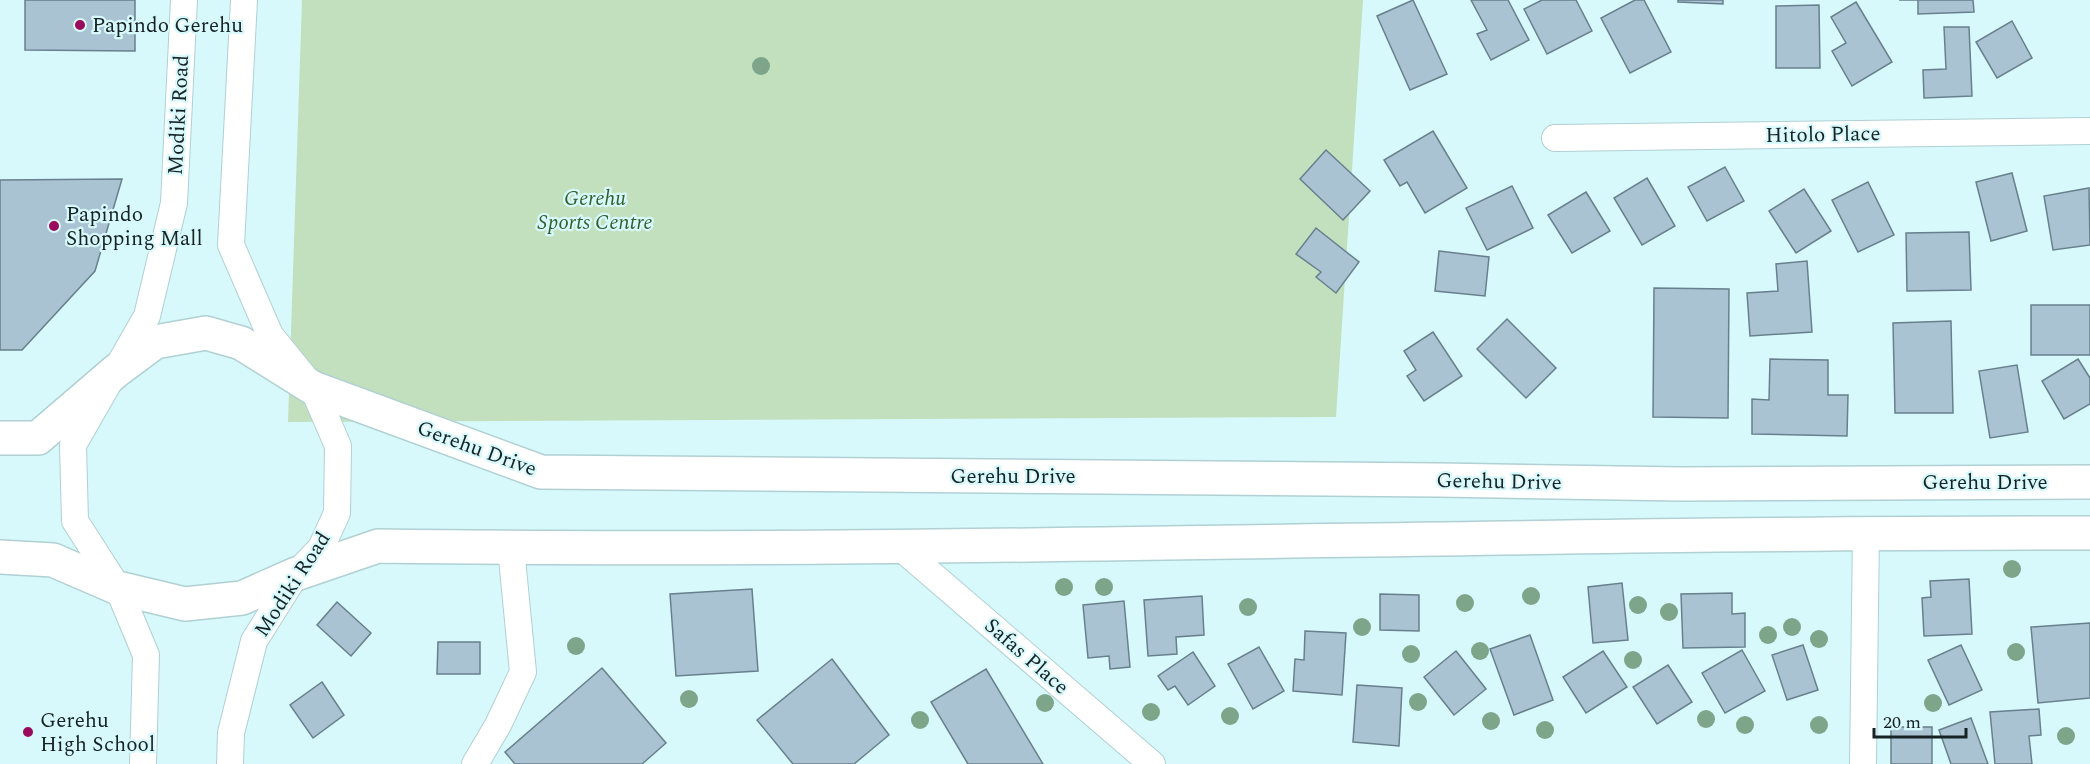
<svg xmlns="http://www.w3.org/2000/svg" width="2090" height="764" font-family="Spectral,serif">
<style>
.green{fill:#c2e0be}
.building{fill:#aac3d2;stroke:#68808d;stroke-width:1.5}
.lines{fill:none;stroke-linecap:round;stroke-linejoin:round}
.street-casing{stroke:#b0d0d3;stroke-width:28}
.secondary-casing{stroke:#b0d0d3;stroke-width:36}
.street{stroke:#fff;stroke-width:26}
.secondary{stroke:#fff;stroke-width:33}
.tree{fill:#7ca58a}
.poi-dot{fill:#9b0b5c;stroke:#d8f9fc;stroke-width:2}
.labels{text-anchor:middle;stroke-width:4.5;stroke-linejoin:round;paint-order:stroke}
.poi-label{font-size:21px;fill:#162223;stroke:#d8f9fc;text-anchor:start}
.street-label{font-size:21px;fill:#162223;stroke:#d8f9fc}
.park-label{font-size:21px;font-style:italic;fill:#31602d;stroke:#d8f9fc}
</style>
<rect width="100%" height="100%" fill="#d8f9fc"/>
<polygon class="green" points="302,0 1363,0 1336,417 288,422"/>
<g class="building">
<polygon points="25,0 135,0 135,51 25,50"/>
<polygon points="1413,0 1447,74 1410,90 1377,16"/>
<polygon points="1471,0 1508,0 1529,40 1491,60 1477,34 1487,30"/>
<polygon points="1542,0 1576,0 1592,31 1547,54 1524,9"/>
<polygon points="1635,0 1644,0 1671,52 1630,73 1601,18"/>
<polygon points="1678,0 1723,0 1723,4 1678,2"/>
<polygon points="1899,0 1973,0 1974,12 1918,14 1918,0"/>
<polygon points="1856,2 1892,62 1852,86 1832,51 1846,43 1831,17"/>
<polygon points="1819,5 1820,68 1776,68 1776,6"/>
<polygon points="2012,21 2032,58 1997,78 1976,42"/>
<polygon points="1944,27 1969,27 1972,96 1924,98 1923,70 1946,69"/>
<polygon points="1433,131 1467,188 1425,213 1407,182 1400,186 1384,160"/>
<polygon points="1326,150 1370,191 1343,220 1300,179"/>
<polygon points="1725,167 1744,201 1707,221 1688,187"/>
<polygon points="2012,173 2027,231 1991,241 1976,182"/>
<polygon points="1647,178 1675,226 1642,245 1614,198"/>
<polygon points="122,179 95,271 22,350 0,350 0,180"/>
<polygon points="1868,182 1894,235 1858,252 1832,200"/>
<polygon points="1512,186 1533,228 1487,250 1466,208"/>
<polygon points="2089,188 2090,245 2053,250 2044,196"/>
<polygon points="1804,189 1831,231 1796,253 1769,211"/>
<polygon points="1586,192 1610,231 1572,253 1548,215"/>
<polygon points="1316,228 1359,262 1336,293 1316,277 1321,272 1296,254"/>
<polygon points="1969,232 1971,290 1907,291 1906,233"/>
<polygon points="1439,251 1489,257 1485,296 1435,291"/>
<polygon points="1807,261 1812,332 1750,336 1747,293 1778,291 1776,264"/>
<polygon points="1654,288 1729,289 1728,418 1653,417"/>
<rect x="2031" y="305" width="59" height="50"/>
<polygon points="1507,319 1556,368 1526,398 1477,349"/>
<polygon points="1951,321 1953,413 1895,413 1893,323"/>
<polygon points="1433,332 1462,376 1424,401 1407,376 1416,370 1404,351"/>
<polygon points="1770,359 1828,360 1828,395 1848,395 1847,436 1752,434 1752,399 1769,400"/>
<polygon points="2078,359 2090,378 2090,404 2064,419 2042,381"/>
<polygon points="2017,365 2028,432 1990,438 1979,371"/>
<polygon points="1969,579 1972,634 1924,636 1922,598 1931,597 1930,581"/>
<polygon points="1622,583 1628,640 1593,643 1588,587"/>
<polygon points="752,589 758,671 676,676 670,594"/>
<polygon points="1732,593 1732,614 1745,613 1745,647 1683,648 1681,594"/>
<polygon points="1380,594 1419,595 1419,631 1380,630"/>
<polygon points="1202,596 1204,635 1176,637 1177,654 1148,656 1144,600"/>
<polygon points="1124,601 1130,667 1110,669 1109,656 1088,658 1083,605"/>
<polygon points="337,602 371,633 351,656 317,625"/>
<polygon points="2090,623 2090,698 2038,703 2031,627"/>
<polygon points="1305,631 1346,633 1342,695 1293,691 1295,659 1304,660"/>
<polygon points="1530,635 1553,700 1514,715 1490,649"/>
<polygon points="438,642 480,642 480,674 437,674"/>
<polygon points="1803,645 1818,690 1787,700 1772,655"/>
<polygon points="1961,645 1982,690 1949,705 1928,660"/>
<polygon points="1259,647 1284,691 1253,709 1228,664"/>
<polygon points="1742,650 1765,691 1725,713 1702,673"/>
<polygon points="1456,651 1486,689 1454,715 1424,677"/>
<polygon points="1603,651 1627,687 1586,713 1563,677"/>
<polygon points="1193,652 1215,686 1188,705 1175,686 1168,690 1158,676"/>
<polygon points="832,659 889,735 854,764 793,764 757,720"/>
<polygon points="1668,665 1692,702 1657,724 1633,687"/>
<polygon points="602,668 666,743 642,764 515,764 505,752"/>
<polygon points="986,669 1043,764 968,764 931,702"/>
<polygon points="322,682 344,715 313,738 290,705"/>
<polygon points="1357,685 1402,688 1399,746 1353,742"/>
<polygon points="2039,709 2041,735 2029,736 2032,764 1995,764 1990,712"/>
<polygon points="1971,718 1988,764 1951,764 1939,730"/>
<rect x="1891" y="727" width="41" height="37"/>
</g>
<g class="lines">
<g class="street-casing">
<g id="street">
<polyline points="1555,138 2090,131"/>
<polyline points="901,548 1152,764"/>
<polyline points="143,764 146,655 118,588 75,521 73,445 147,316 174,203 184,0"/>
<polyline points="230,764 231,733 254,641 296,574 321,548 337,513 338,446 313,388 270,335 231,245 244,0"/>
<polyline points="475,764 498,725 523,672 511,548"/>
<polyline points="1863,764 1866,533"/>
</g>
</g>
<g class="secondary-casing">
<g id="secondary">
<polyline points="0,438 38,438 116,371 155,342 206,333 241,343 313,388 541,472 1439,480 1681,484 2090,482"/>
<path d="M 0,557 L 53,560 L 118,588 L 185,604 L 242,598 L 296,574 L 378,546 C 948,554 1519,532 2090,533"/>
</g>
</g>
<use href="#street" class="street"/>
<use href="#secondary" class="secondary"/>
</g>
<g class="tree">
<circle cx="761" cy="66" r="9"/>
<circle cx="2012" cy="569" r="9"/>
<circle cx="1064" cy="587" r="9"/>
<circle cx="1104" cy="587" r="9"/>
<circle cx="1531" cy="596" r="9"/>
<circle cx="1465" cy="603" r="9"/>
<circle cx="1638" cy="605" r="9"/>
<circle cx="1248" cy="607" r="9"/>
<circle cx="1669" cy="612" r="9"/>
<circle cx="1362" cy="627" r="9"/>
<circle cx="1792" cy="627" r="9"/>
<circle cx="1768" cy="635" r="9"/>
<circle cx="1819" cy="639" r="9"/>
<circle cx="576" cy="646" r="9"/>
<circle cx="1480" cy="651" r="9"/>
<circle cx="2016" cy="652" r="9"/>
<circle cx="1411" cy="654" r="9"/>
<circle cx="1633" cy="660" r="9"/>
<circle cx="689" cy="699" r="9"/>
<circle cx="1418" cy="702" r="9"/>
<circle cx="1045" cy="703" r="9"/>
<circle cx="1933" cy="703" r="9"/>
<circle cx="1151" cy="712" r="9"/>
<circle cx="1230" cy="716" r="9"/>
<circle cx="1706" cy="719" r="9"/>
<circle cx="920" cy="720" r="9"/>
<circle cx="1491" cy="721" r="9"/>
<circle cx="1745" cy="725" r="9"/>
<circle cx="1819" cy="725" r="9"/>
<circle cx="1545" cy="730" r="9"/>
<circle cx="2066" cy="736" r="9"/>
</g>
<g class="poi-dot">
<circle cx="80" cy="25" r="6"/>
<circle cx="54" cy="226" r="6"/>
<circle cx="28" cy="732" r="6"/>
</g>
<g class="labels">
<g class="poi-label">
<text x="92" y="32">Papindo Gerehu</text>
<text x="66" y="221">Papindo<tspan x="66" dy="24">Shopping Mall</tspan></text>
<text x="40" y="727">Gerehu<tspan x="40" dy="24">High School</tspan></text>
</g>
<g class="street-label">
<text transform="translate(178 115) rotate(-87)" y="7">Modiki Road</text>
<text transform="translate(1823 134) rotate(-1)" y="7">Hitolo Place</text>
<text transform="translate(477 448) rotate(20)" y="7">Gerehu Drive</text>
<text x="1013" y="483">Gerehu Drive</text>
<text transform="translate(1499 481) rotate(1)" y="7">Gerehu Drive</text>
<text x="1985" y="489">Gerehu Drive</text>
<text transform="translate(292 584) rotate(-57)" y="7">Modiki Road</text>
<text transform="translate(1027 656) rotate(41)" y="7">Safas Place</text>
</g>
<g class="park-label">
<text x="595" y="205">Gerehu<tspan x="595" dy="24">Sports Centre</tspan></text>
</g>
</g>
<path d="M1874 728v9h92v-9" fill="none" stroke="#162223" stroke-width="3"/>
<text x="1883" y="728" font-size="18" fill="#162223" stroke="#d8f9fc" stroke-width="4.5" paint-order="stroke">20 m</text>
</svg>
